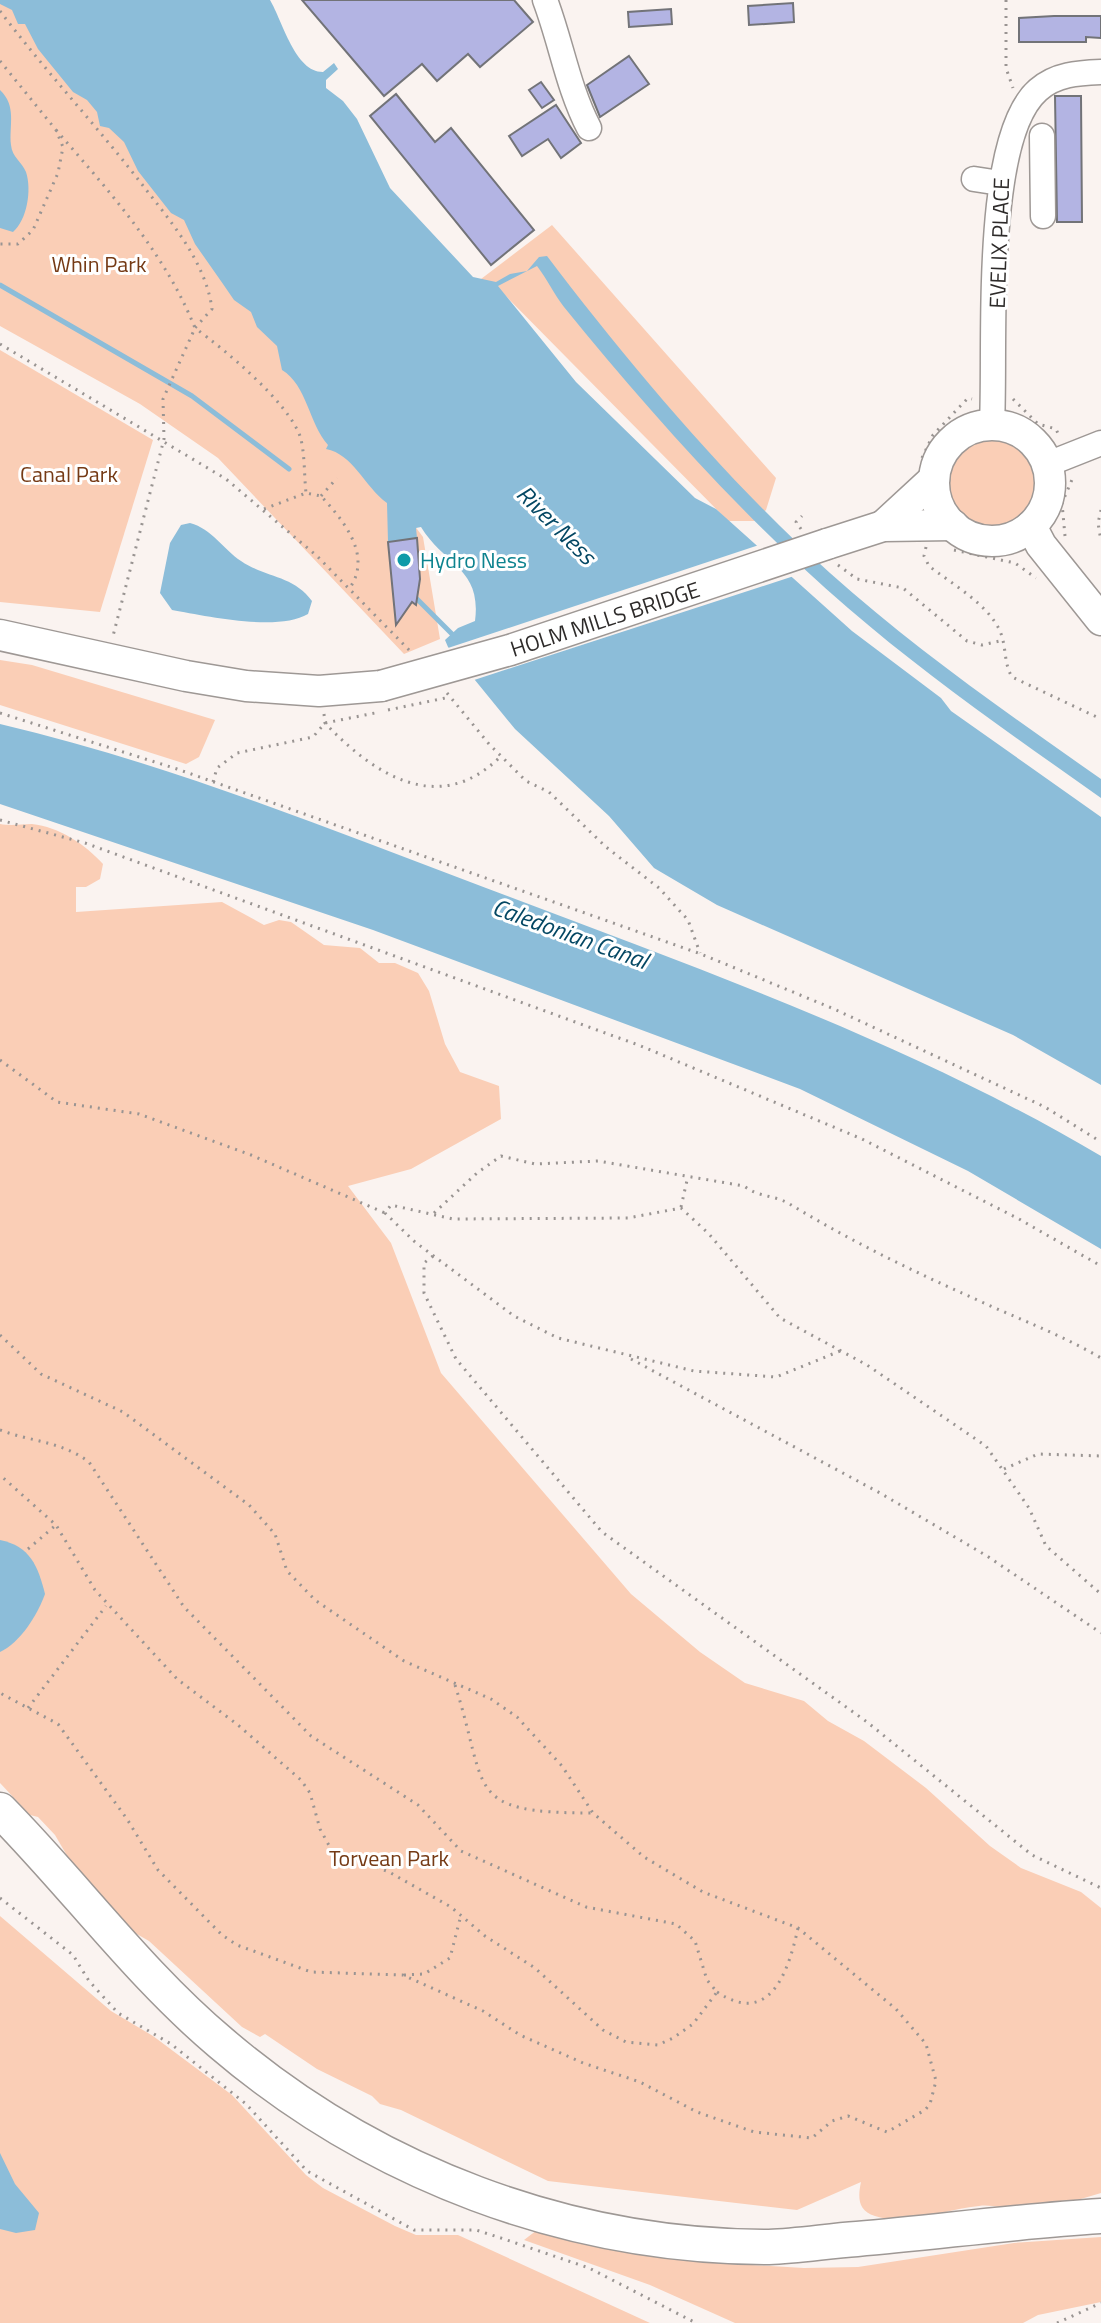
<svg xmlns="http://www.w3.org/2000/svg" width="1101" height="2323" font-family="'Titillium Web',sans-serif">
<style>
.green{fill:#faceb6}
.water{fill:#8cbdd9}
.pier{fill:#faf3f0}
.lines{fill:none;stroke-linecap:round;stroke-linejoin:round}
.stream{stroke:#8cbdd9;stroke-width:5}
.building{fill:#b3b4e3;stroke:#727378;stroke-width:2}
.minor-casing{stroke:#9e9895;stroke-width:27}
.major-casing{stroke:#9e9895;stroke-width:33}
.highway-casing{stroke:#9e9895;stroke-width:37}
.path{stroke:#999492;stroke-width:3;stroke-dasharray:2 6;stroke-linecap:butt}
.minor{stroke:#fff;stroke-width:24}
.major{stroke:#fff;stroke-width:30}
.highway{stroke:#fff;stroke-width:34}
.major-bridge-casing{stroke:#9e9895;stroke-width:33;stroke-linecap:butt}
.major-bridge{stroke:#fff;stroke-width:30}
.culture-dot{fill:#0f9aa8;stroke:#fff;stroke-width:3}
.labels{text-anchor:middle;stroke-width:6;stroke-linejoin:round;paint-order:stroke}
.street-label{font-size:22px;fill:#2e2b2a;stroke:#fff}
.park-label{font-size:22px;fill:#753a15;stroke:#fff}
.culture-label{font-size:22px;fill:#0d838f;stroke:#fff;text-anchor:start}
.water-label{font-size:24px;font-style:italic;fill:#044763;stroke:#fff}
</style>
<rect width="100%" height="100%" fill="#faf3f0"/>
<g class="green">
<polygon points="0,0 23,0 423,537 440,639 404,654 218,458 140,404 0,326"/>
<polygon points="552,225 776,478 766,510 754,521 728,521 498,288 481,279"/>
<polygon points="0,350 153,440 100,612 0,602"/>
<circle cx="993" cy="482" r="46"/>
<polygon points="0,660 32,665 215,720 199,757 186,764 0,705"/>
<path d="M 0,824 C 12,826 21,824 32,824 C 59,827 85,844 103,864 L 100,879 L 86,887 L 76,887 L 76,912 L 222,902 L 264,925 L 279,920 L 291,922 L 324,945 L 360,948 L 379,963 L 395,963 L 418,973 L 429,991 L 445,1044 L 460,1072 L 499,1086 L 501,1119 L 411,1169 L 348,1186 L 391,1243 L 441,1373 L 631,1594 L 700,1652 L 745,1683 L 804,1701 L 828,1721 L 864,1741 L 926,1788 L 990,1846 L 1021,1868 L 1081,1892 L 1101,1908 L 1101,2193 C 1075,2201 1043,2209 1016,2209 C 1003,2209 991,2204 979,2206 C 946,2209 906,2226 875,2216 C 857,2211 858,2196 861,2182 L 797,2210 L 548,2181 L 401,2110 L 380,2104 L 372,2096 L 317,2069 L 265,2034 L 260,2037 L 242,2027 L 149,1941 L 128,1929 L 76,1871 L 55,1835 L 38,1817 L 30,1815 L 0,1783 Z"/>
<polygon points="0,1916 111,2011 153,2036 232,2095 306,2175 323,2188 395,2226 416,2235 458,2235 650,2323 0,2323"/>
<polygon points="537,2230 698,2262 804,2268 858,2267 1014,2243 1101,2237 1101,2302 1038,2315 1023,2323 735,2323 650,2285 524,2240"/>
</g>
<g class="water">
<path d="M 0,0 L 270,0 C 283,22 295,72 323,72 L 334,63 L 338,69 L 326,80 L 326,88 L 343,101 L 357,119 L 390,188 L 473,277 L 496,282 L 510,274 L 527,271 L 539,257 L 547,256 C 628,363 730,484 830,573 C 915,649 1008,714 1101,779 L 1101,798 C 1015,737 928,677 848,608 C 744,518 651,414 564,307 C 554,294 547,279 537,266 L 498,286 L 576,382 L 695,498 L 716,509 L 852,631 L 941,698 L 951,711 L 1101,817 L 1101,1085 L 1013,1035 L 717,905 L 654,868 L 609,816 L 515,729 L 448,647 L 445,640 L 458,628 L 475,621 C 482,568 444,565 421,527 L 416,528 L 417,538 L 388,542 L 387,503 C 364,486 353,454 326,449 L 328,445 C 309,424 307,385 282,370 L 277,346 L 257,327 L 251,312 L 234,300 L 223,284 L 195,244 L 184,220 L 171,213 L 138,171 L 124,142 L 109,128 L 100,126 L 97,112 L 87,100 L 73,92 L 38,49 L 25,24 L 18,24 L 12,10 L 0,4 Z"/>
<path d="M 0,90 C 17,106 9,125 11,145 C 12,157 22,162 26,172 C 32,190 27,220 13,232 L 0,228 Z"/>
<path d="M 190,523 C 212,529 223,549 241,561 C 266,578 293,575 312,601 L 308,614 C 278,632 206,616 172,610 L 160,593 L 170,543 L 181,525 Z"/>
<path d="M 0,724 C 167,763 326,828 486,888 C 696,968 906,1041 1101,1156 L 1101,1249 L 968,1171 L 800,1089 L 373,930 L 0,804 Z"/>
<path d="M 0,1540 C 30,1546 38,1566 45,1594 C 38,1614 20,1643 0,1652 Z"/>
<polygon points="0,2153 15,2184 39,2213 35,2230 16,2233 0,2229"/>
</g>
<polygon class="pier" points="762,544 797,575 471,681 445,649"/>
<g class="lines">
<g class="stream">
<polyline points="0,285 192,396 289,469"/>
<polyline points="412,594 456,638"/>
</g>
</g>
<g class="building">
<polygon points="302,0 514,0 533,22 480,67 468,54 437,81 422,64 384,96"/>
<polygon points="793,3 794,22 749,25 748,6"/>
<polygon points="671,9 672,24 629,27 628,12"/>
<polygon points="1054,16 1101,16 1101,38 1086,37 1086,42 1019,42 1019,18"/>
<polygon points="629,56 649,84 600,117 587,85"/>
<polygon points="541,82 554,100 542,108 529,90"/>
<polygon points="396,94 435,142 451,128 534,230 491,265 370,116"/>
<polygon points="1055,96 1081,96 1082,222 1057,222"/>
<polygon points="556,105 581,143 561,158 548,139 522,156 509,136"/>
<polygon points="417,538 420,579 416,605 412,602 396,625 388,542"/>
</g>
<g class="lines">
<g class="minor-casing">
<g id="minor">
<path d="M 545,0 C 561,42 568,88 589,128"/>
<polyline points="1042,136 1043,216"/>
<polyline points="974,179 1000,183"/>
<path d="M 992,424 C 996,348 982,139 1038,90 C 1056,74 1078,73 1101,72"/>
<polyline points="1048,464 1101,443"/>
</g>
</g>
<g class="major-casing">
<g id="major">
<circle cx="992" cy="483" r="58"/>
<polyline points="883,526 934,479"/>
<polyline points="1031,526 1041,545 1101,620"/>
<polyline points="827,544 883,526 953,525"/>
<polyline points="0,635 186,676 246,686 319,691 381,686"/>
</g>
</g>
<g class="highway-casing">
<path id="highway" d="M 0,1810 C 75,1886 139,1974 221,2043 C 373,2173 568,2247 769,2247 C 798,2246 828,2241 857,2239 C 938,2232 1019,2221 1101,2216"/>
</g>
<g class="path">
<polyline points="1006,0 1006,68 1013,88"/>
<path d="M 0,11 C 46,72 98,127 144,187 C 172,223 206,263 212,309 L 195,328 C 225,350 287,401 300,436 C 305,452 304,475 306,493"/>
<polyline points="0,61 56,130 63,147 58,173 33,230 18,244 0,244"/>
<path d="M 56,130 C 109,191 165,253 195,328 L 163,399 L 164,439 L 113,636"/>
<polyline points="0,344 226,479 317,556 413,654"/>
<polyline points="1013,399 1038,424 1056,429 1060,438"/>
<polyline points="922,458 933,435 968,398 972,399"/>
<polyline points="321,496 337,478"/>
<path d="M 264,509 L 306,493 L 321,496 C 344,521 373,556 349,589"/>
<polyline points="1101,510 1098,523 1101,541"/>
<polyline points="801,529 796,522 802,516"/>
<polyline points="1065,536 1062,503 1074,475"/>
<path d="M 926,547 L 924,556 L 929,566 C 952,584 986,603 999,629 C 1007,645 1003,662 1012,677 L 1101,719"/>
<polyline points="954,550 1015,563 1036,578"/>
<polyline points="838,565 857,579 903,588 967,641 982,645 1004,640"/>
<polyline points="447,693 489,744 526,781 549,792 606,847 659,888 688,920 700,953"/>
<polyline points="388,710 450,697"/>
<polyline points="0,713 177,769 701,954 834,1009 1045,1107 1101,1142"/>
<path d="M 324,714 L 325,723 C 374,775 439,817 500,757"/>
<polyline points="213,782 217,768 237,753 313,737 325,723 380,712"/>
<polyline points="0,820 85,843 641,1046 862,1139 1019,1219 1101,1266"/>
<polyline points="0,1060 57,1102 139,1114 251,1155 385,1213"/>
<polyline points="681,1207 688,1176"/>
<path d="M 434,1213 L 477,1173 L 501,1156 L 535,1164 L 598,1161 L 744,1186 C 758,1197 773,1195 788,1203 C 847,1239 910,1270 973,1298 C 1016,1318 1060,1334 1101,1358"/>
<polyline points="433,1256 424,1263 424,1293 456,1359 602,1532 867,1722 1032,1855 1101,1888"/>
<polyline points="0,1335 41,1374 123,1412 249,1505 275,1534 287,1571 315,1600 404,1661 491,1699 517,1717 562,1766 593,1813 644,1857 703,1892 798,1928 896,2009 926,2044 936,2081 930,2104 925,2110 887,2132 848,2116 832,2121 812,2138 754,2132 697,2112 640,2082 583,2063 520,2035 483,2011 403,1975 311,1972 237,1945 222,1935 158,1870 127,1819 58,1724 0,1693"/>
<polyline points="840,1351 776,1377 694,1371 558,1338 514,1316 415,1242 385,1213 391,1205 453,1219 628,1218 681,1208 709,1234 780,1318 867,1365 986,1446 1029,1508 1046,1546 1101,1594"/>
<polyline points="631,1359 880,1493 987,1556 1101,1633"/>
<path d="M 0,1430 C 32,1442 61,1441 89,1462 L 184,1607 L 311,1736 L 418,1805 L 461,1851 L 586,1907 L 676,1924 L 695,1941 L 707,1980 L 717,1992 L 693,2024 L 673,2038 L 658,2045 L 626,2042 L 603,2030 L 535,1968 L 485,1936 L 451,1907 L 389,1872 L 331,1849 L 320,1829 L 310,1793 L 301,1780 L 238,1725 L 177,1679 L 95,1590 L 56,1525 L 0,1475"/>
<polyline points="1004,1469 1038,1454 1101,1456"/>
<polyline points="28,1549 56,1525"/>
<path d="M 455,1685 C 489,1790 463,1813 591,1813"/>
<polyline points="28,1708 106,1606"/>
<polyline points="0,1898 73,1955 89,1981 118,2013 171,2044 246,2104 307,2171 414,2230 476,2230 504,2239 589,2268 696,2323"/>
<polyline points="404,1975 424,1974 450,1958 461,1915"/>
<path d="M 717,1992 C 771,2028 789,1969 798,1928"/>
<polyline points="1057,2323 1101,2303"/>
</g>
<use href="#minor" class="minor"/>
<use href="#major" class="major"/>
<use href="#highway" class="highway"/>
<g class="major-bridge-casing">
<polyline id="major-bridge" points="381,686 510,650 827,544"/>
</g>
<use href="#major-bridge" class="major-bridge"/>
</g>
<circle class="culture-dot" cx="404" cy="560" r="8"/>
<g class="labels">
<g class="street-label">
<text transform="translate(999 243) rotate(-88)" y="8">EVELIX PLACE</text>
<text transform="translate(605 619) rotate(-18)" y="8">HOLM MILLS BRIDGE</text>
</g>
<g class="park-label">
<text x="99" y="272">Whin Park</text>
<text x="69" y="482">Canal Park</text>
<text x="389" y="1866">Torvean Park</text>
</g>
<g class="culture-label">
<text x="420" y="568">Hydro Ness</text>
</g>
<g class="water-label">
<text transform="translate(556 525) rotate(45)" y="8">River Ness</text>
<text transform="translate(570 934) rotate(20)" y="8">Caledonian Canal</text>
</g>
</g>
</svg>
